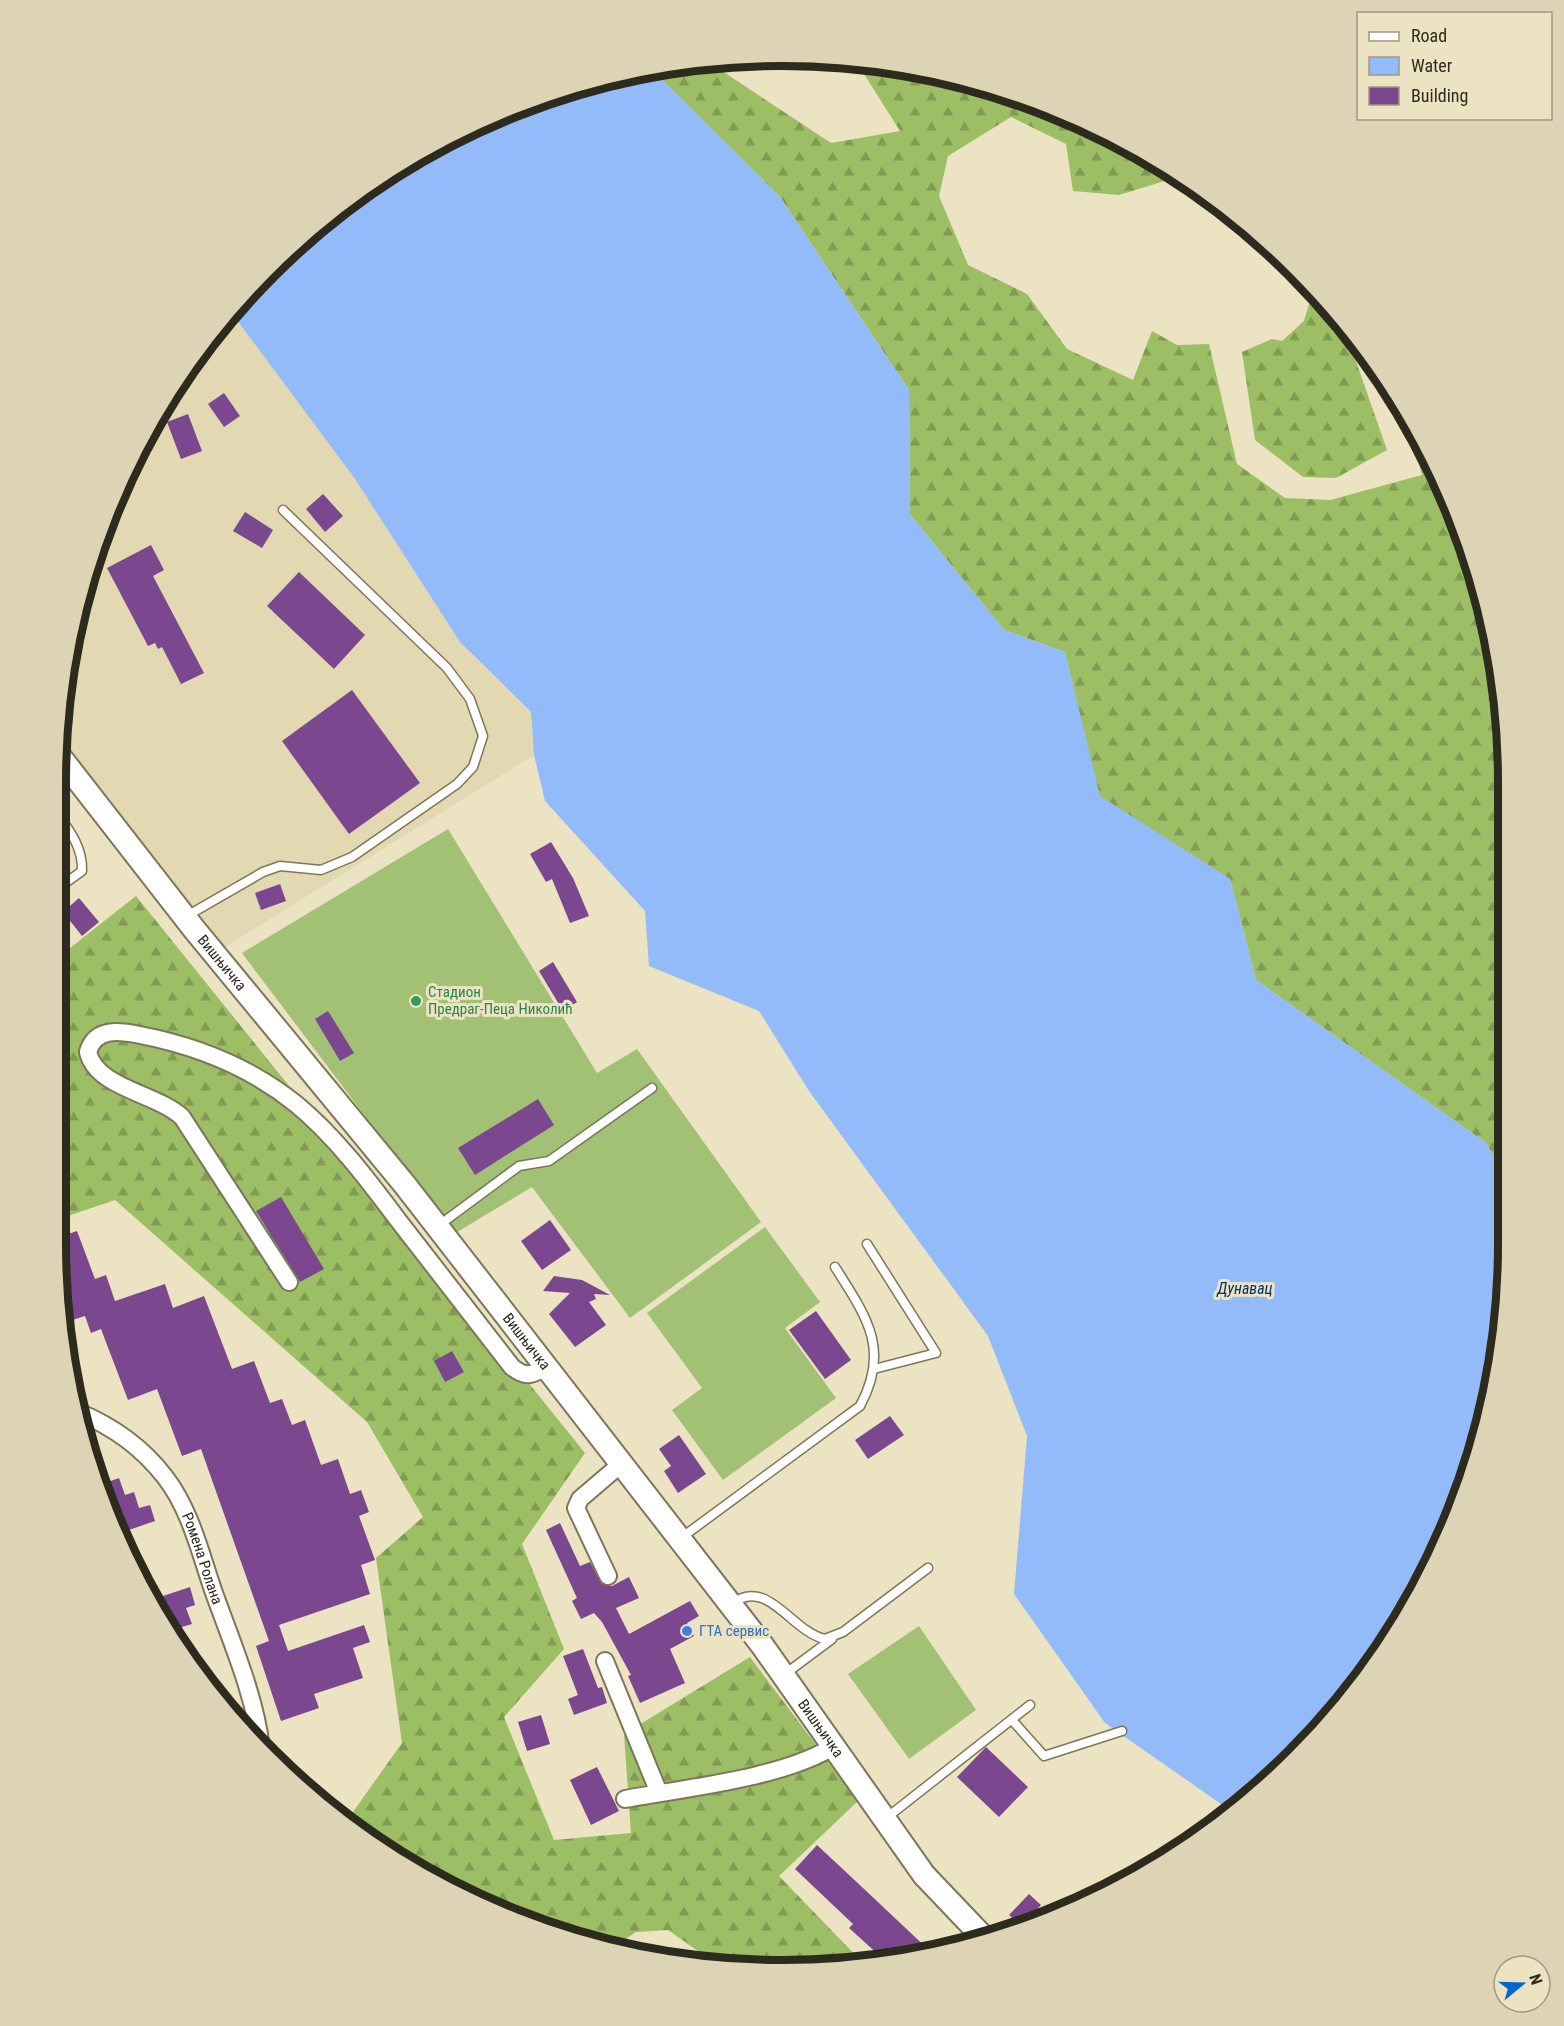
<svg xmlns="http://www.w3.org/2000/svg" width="1564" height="2026" font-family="'Roboto Condensed',sans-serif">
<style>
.built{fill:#e2d8b1}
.grass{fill:#a2c174}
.forest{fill:url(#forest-firs)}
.water{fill:#93baf9}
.building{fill:#7b4890}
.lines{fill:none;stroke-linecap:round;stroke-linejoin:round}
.lane-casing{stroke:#7e7659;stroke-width:11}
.street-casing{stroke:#7e7659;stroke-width:20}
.secondary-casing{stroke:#7e7659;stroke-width:26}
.lane{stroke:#fff;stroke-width:8}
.street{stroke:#fff;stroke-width:16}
.secondary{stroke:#fff;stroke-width:22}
.leisure-dot{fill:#2e9e5b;stroke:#ece3c3;stroke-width:2}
.shop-dot{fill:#3f7fe0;stroke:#ece3c3;stroke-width:2}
.labels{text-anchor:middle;stroke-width:6;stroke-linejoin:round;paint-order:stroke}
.street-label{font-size:15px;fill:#2d2a1e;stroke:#ece3c3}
.leisure-label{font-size:15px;fill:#27864d;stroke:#ece3c3;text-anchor:start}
.shop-label{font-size:15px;fill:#366cbe;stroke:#ece3c3;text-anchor:start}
.water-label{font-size:16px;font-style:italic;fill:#043072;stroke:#ece3c3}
.rim{fill:none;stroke:#2d2a1e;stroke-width:8}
</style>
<defs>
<pattern id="forest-firs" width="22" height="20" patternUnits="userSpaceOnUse" patternTransform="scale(1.5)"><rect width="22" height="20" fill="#9cbe64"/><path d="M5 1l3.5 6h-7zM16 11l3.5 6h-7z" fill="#809b52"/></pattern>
</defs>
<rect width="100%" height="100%" fill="#ece3c3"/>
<polygon class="built" points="231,312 355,479 460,642 531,713 534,755 225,947 57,733 80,594 130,461 205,340"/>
<g class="grass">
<polygon points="448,829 597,1073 637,1049 761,1222 630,1318 532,1187 454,1234 242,953"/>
<polygon points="765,1227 820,1302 785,1328 836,1398 723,1480 672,1410 702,1388 647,1313"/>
<polygon points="919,1626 976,1710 909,1759 848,1674"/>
</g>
<g class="forest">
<polygon points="710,63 831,143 900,131 857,63 924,70 1060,111 1181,176 1119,195 1073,191 1066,144 1011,117 948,156 939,196 968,265 1027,294 1067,349 1133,380 1152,331 1177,345 1209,344 1237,464 1285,498 1330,500 1422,475 1410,428 1470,548 1502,688 1502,1171 1486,1143 1256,980 1230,879 1099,796 1065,652 1004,630 910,514 909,390 780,197 650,68"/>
<polygon points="1235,218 1296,269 1344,327 1387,450 1336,478 1303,477 1255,440 1242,352 1272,339 1282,341 1304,321 1310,301 1232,220"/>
<polygon points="136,896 585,1453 522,1544 564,1649 504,1717 554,1840 631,1833 624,1734 750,1657 858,1801 779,1876 865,1965 782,1970 712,1961 668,1930 636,1932 612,1948 594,1946 419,1873 348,1819 402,1743 376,1558 423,1517 367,1422 115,1200 56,1220 56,959"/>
</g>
<polygon class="water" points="650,68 780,197 909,390 910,514 1004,630 1065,652 1100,796 1230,879 1256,980 1486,1143 1502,1171 1502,1339 1470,1478 1386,1647 1296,1757 1231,1811 1105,1723 1014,1594 1027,1436 988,1336 809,1091 759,1011 649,966 645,911 545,801 534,755 531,712 460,642 355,479 231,312 303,236 379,178 504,111"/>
<g class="building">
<polygon points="224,393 240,416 224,427 208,404"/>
<polygon points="188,414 202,451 181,459 167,422"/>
<polygon points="323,494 343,516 325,532 306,509"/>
<polygon points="245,512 273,530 262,548 233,531"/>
<polygon points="151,545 164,570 153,576 204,673 181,684 162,647 158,649 155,643 148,646 107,568"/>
<polygon points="299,572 365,635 334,669 267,606"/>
<polygon points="352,690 420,783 349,834 282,741"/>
<polygon points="551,842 573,878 589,916 570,923 552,879 546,882 530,854"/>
<polygon points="280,884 286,901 261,910 255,893"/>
<polygon points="79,898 99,922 82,936 63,912"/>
<polygon points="553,962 577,1002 563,1011 539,971"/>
<polygon points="328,1011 354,1053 340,1061 315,1019"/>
<polygon points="538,1099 554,1125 475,1175 458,1148"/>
<polygon points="281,1197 324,1269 300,1282 256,1211"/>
<polygon points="550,1220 571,1250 542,1270 521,1241"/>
<polygon points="77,1231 95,1279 106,1275 115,1301 165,1284 173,1308 204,1296 232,1369 254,1361 270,1403 282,1399 292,1425 305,1420 321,1465 338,1459 350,1494 361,1490 369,1512 359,1516 375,1560 361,1565 370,1594 279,1625 288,1651 364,1625 370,1642 353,1648 363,1678 314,1694 319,1708 281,1721 256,1646 269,1641 201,1449 182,1456 157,1389 128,1400 101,1329 91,1333 85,1316 66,1322 56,1238"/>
<polygon points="554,1276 582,1280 610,1295 594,1294 596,1299 589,1302 606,1325 575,1347 549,1314 570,1293 543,1291"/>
<polygon points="816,1311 851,1360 825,1379 789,1330"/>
<polygon points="452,1351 464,1372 445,1382 434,1361"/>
<polygon points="890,1416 904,1435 868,1459 855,1440"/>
<polygon points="679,1435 706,1474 678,1493 664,1471 671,1466 659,1449"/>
<polygon points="119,1478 125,1495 134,1492 139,1508 150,1505 155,1521 126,1531 120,1513 115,1515 102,1484"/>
<polygon points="560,1523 580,1566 590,1562 602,1584 612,1586 629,1577 639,1598 616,1608 629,1634 690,1601 699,1616 687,1623 694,1636 670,1649 685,1683 640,1703 628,1676 631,1675 602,1622 594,1613 581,1619 572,1601 577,1598 546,1530"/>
<polygon points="190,1587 195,1605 186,1608 192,1624 182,1627 188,1654 159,1615 162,1614 157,1598"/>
<polygon points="583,1649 598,1688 602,1687 607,1703 574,1715 568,1699 578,1695 563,1656"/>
<polygon points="541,1715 550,1744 527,1751 518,1722"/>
<polygon points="986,1747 1028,1787 999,1817 957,1777"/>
<polygon points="597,1767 619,1811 591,1825 570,1780"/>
<polygon points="817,1845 863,1888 931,1952 891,1961 884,1954 881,1957 849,1928 853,1924 795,1869"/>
<polygon points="1029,1894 1041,1905 1021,1926 1009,1915"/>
</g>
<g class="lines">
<g class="lane-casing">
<g id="lane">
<path d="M 57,889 L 82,871 C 83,848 70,831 57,813"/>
<polyline points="185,917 263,872 280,866 321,870 352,857 457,784 473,767 483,736 470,699 447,668 283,510"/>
<polyline points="438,1226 519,1166 549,1161 652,1088"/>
<polyline points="867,1244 936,1353 874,1369"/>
<path d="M 681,1538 L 860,1406 C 891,1349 866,1316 835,1267"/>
<path d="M 731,1604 C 768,1576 790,1631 825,1639 L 843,1632 L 928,1568"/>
<polyline points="785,1674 832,1639"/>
<polyline points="1012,1720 1044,1756 1122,1731"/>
<polyline points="885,1819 1030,1705"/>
</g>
</g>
<g class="street-casing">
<g id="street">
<path d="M 289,1282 L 182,1117 C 156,1093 96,1088 88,1052 C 95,1027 120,1031 140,1035 C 197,1046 250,1067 296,1104 C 335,1136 368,1180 398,1220 C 436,1269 474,1318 512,1367 C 526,1378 531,1375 545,1368"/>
<path id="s1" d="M 78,1412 C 112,1426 142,1447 165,1477 C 190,1509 200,1552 213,1590 C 231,1641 255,1695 261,1748"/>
<polyline points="608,1576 576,1508 580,1499 621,1464"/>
<polyline points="605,1661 659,1793"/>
<path d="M 625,1799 C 685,1788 784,1778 834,1746"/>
</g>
</g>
<g class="secondary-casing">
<g id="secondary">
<path id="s2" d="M 57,753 L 194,929 L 405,1185 L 762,1645 L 924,1875 L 985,1939"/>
</g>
</g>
<use href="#lane" class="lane"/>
<use href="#street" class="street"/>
<use href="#secondary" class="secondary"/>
</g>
<circle class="leisure-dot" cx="416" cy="1001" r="6"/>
<circle class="shop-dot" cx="687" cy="1631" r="6"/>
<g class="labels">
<g class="street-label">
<text dy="5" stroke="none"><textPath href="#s2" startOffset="267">Вишњичка</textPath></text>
<text dy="5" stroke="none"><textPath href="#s2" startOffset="753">Вишњичка</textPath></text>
<text dy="5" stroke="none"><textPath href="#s1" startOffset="200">Ромена Ролана</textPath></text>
<text dy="5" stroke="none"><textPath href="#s2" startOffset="1239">Вишњичка</textPath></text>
</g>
<g class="leisure-label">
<text x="428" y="997">Стадион<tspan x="428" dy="17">Предраг-Пеца Николић</tspan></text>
</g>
<g class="shop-label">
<text x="699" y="1636">ГТА сервис</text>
</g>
<g class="water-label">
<text x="1245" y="1294">Дунавац</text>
</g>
</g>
<path d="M0 0H1564V2026H0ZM782 66H782A716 716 0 0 1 1498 782V1244A716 716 0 0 1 782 1960H782A716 716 0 0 1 66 1244V782A716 716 0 0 1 782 66Z" fill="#ddd4b6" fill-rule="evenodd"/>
<path class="rim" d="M782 66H782A716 716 0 0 1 1498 782V1244A716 716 0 0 1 782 1960H782A716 716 0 0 1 66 1244V782A716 716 0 0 1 782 66Z"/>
<rect x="1357" y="12" width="195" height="108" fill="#ece3c3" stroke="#a09981" stroke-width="1.5"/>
<rect x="1369" y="32" width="30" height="9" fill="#ffffff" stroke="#a09981" stroke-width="1.5"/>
<text x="1411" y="42" font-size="18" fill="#2d2a1e">Road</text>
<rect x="1369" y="57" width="30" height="18" fill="#93baf9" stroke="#a09981" stroke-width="1.5"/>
<text x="1411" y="72" font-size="18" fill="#2d2a1e">Water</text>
<rect x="1369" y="87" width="30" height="18" fill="#7b4890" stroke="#a09981" stroke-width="1.5"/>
<text x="1411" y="102" font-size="18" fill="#2d2a1e">Building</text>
<g transform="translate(1522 1984) rotate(71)"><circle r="28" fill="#ece3c3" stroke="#a09981" stroke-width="1.5"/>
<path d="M0-4.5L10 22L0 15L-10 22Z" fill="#0067cf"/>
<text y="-9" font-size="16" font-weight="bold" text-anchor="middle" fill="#2d2a1e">N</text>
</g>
</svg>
